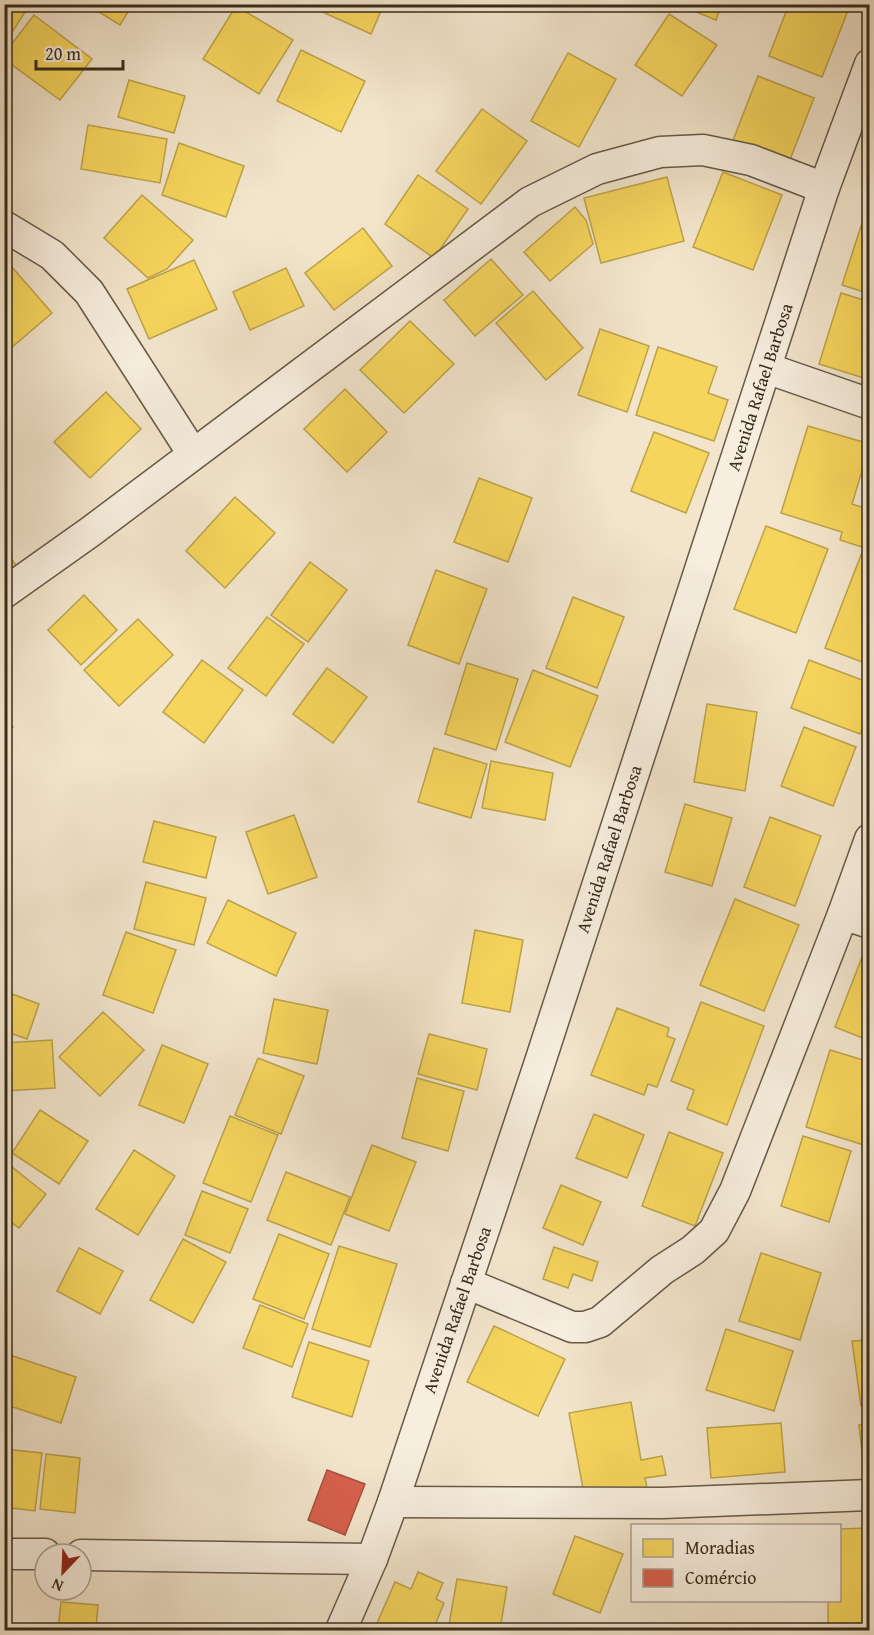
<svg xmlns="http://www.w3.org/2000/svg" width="874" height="1635" font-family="'Gentium Book Plus',serif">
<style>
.homes{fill:#f6d55c;stroke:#bda249;stroke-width:1.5}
.shops{fill:#d6604d;stroke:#a7503e;stroke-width:1.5}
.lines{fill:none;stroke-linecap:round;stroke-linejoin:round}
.street-casing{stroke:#665a48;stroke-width:33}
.street{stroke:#f7eede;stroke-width:30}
.labels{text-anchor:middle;stroke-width:6;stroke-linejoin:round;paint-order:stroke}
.street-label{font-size:18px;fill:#382c1c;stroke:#f7eede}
</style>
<rect width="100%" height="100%" fill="#f2e5cc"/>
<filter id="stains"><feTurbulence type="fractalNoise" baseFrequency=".00333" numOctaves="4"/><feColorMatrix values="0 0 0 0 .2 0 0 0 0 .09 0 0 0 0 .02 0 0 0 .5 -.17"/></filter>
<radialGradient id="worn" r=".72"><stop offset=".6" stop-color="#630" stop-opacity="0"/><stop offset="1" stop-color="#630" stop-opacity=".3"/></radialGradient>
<g class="homes">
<polygon points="4,4 13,4 25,12 4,45"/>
<polygon points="86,4 133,4 120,25"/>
<polygon points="203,4 218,4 214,11"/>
<polygon points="305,4 384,4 371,34"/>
<polygon points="677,4 722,4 716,20"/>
<polygon points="789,4 841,4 849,8 822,77 769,56"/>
<polygon points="236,6 293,40 259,94 203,59"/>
<polygon points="669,14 717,45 682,96 635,65"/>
<polygon points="34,15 92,59 60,100 4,59 4,54"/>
<polygon points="301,50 365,81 341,132 277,101"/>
<polygon points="568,53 616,79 579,147 531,121"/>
<polygon points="758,76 814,98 786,170 730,148"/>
<polygon points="129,80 185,96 174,133 118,117"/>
<polygon points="482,109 527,141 481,204 436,171"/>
<polygon points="88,125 167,139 160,183 81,169"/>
<polygon points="179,143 244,166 226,217 162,195"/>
<polygon points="723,172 782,195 753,270 693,247"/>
<polygon points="418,175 468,209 434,258 385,224"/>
<polygon points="667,177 684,241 601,263 584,198"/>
<polygon points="142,195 193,240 167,269 148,278 104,238"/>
<polygon points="575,207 586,220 593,244 550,281 524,252"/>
<polygon points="863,220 870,222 870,294 842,285"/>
<polygon points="363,228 392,266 334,310 305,273"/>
<polygon points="491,259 523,295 475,336 444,300"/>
<polygon points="194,260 217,309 149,339 127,289"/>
<polygon points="11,266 52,313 4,354 4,271"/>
<polygon points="286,268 304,306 250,330 233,292"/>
<polygon points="533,291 583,348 546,380 496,323"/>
<polygon points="841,293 870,302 870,380 819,364"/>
<polygon points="410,321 454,364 404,413 360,370"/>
<polygon points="600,329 649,346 627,412 578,395"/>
<polygon points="658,347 717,367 708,393 728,400 714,441 636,415"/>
<polygon points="345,389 387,432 347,472 304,429"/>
<polygon points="106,392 141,429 90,478 54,442"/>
<polygon points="808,426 870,444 852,504 870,510 868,549 840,540 842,532 781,513"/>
<polygon points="654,432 709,453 686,513 631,491"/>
<polygon points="479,478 532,498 508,562 454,542"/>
<polygon points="235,497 275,533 225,588 186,551"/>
<polygon points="766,526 828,549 796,633 734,609"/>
<polygon points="4,547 17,567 4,576"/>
<polygon points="863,550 870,552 870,665 825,648"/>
<polygon points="310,562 347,590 308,642 271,615"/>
<polygon points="436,570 487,589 459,664 408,645"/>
<polygon points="84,595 117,630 81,665 48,630"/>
<polygon points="573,597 624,617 597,688 546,668"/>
<polygon points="267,617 304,644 266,696 228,668"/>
<polygon points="138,619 173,655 119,706 84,670"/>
<polygon points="202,660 243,690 204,743 163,712"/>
<polygon points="809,660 870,683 870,709 860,734 791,708"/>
<polygon points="467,663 518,679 496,750 445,734"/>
<polygon points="327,668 367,697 333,743 293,714"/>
<polygon points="533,670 598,696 570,767 505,742"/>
<polygon points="707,704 757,712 745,791 694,782"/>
<polygon points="4,714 13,727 4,732"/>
<polygon points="804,727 856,747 833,806 781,786"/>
<polygon points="434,748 487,764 471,818 418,802"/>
<polygon points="491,761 553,773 545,820 482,808"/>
<polygon points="685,804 732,818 712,886 665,872"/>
<polygon points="294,815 317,877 268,894 246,832"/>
<polygon points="770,817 821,836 795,906 744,887"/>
<polygon points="154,821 216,837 206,878 143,862"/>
<polygon points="146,882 206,898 194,945 134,929"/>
<polygon points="735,899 799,925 764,1011 700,985"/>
<polygon points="228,900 296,933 276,976 207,943"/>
<polygon points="475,930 523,940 510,1012 462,1003"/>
<polygon points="126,932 176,950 153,1013 103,995"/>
<polygon points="864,952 870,954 870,1041 835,1027"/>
<polygon points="4,991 39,1004 27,1039 4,1031"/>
<polygon points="274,999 328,1010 317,1064 263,1053"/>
<polygon points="701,1002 764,1026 727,1125 687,1109 694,1090 671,1081"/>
<polygon points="617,1008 669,1028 667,1036 675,1039 657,1087 648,1084 644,1095 591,1075"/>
<polygon points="103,1012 144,1050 100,1096 59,1057"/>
<polygon points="429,1034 487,1049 477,1090 418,1074"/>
<polygon points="52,1040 55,1088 4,1091 4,1043"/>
<polygon points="162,1045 208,1064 184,1123 139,1105"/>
<polygon points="830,1050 870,1062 870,1126 864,1145 806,1127"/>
<polygon points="258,1058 304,1076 281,1134 235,1115"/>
<polygon points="417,1078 464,1091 448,1151 402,1138"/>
<polygon points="40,1110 88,1141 59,1184 12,1153"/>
<polygon points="594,1114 644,1135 627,1178 576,1158"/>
<polygon points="230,1116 278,1135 251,1202 203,1183"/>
<polygon points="669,1132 723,1153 695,1226 642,1206"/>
<polygon points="803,1136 851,1151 829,1222 781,1206"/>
<polygon points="372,1145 416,1162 389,1231 345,1214"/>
<polygon points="134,1150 175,1176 138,1235 96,1209"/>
<polygon points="7,1163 46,1194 19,1228 4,1217 4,1167"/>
<polygon points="286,1172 350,1197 331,1245 267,1220"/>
<polygon points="561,1185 601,1202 583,1245 543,1228"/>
<polygon points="202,1191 248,1209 230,1253 185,1235"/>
<polygon points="279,1234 329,1254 304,1319 253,1299"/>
<polygon points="183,1239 226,1262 193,1323 150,1300"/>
<polygon points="339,1246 397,1264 370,1347 312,1329"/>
<polygon points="554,1247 598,1262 592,1281 573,1274 568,1288 543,1279"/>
<polygon points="79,1248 123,1271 100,1314 57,1291"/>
<polygon points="761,1253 821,1273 800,1340 739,1321"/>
<polygon points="260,1305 308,1324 292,1367 243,1348"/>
<polygon points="494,1326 565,1359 538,1416 467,1382"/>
<polygon points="726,1329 793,1351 774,1411 706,1390"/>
<polygon points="870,1340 870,1405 861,1406 852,1341"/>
<polygon points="309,1342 369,1361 352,1417 292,1397"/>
<polygon points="4,1353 76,1377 61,1423 4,1404"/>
<polygon points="631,1402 641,1460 662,1456 666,1475 645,1478 647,1488 585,1499 569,1413"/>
<polygon points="781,1423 785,1472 711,1478 707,1428"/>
<polygon points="870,1423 870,1477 865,1477 859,1425"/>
<polygon points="4,1449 42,1453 35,1511 4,1507"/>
<polygon points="46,1454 80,1458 75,1513 40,1509"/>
<polygon points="870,1528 870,1630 828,1630 828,1600 840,1600 840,1529"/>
<polygon points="575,1536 623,1554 600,1613 553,1594"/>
<polygon points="418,1572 443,1583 436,1599 444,1603 433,1630 374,1630 395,1582 411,1589"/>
<polygon points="457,1579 507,1587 500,1630 448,1630"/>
<polygon points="61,1602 98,1605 96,1630 58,1630"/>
</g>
<polygon class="shops" points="327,1470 365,1484 345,1535 308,1520"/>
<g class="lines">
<g class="street-casing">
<g id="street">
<polyline points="4,226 52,255 89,292 193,454"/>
<polyline points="766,368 870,404"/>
<polyline points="4,593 90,532 530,202 597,169 660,152 703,150 751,160 824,188"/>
<polyline points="843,914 870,923"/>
<polyline points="466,1283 572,1327 585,1327 600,1322 662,1270 693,1250 714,1231 735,1191 843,914 870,839"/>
<polyline points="393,1502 663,1503 870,1495"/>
<polyline points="4,1554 45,1554"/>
<polyline points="81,1555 372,1559"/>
<polyline points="341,1630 372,1559 393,1502 538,1068 824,188 870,64"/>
</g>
</g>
<use href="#street" class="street"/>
</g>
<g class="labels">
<g class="street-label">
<text transform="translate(760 387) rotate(-72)" y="6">Avenida Rafael Barbosa</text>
<text transform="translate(609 849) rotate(-72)" y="6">Avenida Rafael Barbosa</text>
<text transform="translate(457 1310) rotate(-71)" y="6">Avenida Rafael Barbosa</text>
</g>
</g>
<rect width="874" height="1635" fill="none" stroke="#f2e5cc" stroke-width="24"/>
<rect x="6" y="6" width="862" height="1623" fill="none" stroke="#382c1c" stroke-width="3"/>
<rect x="12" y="12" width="850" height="1611" fill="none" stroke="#382c1c" stroke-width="1.5"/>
<rect x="631" y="1524" width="210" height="78" fill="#f7eede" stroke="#aba090" stroke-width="1.5"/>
<rect x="643" y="1539" width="30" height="18" fill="#f6d55c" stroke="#aba090" stroke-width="1.5"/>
<text x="685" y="1554" font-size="18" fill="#382c1c">Moradias</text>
<rect x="643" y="1569" width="30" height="18" fill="#d6604d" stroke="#aba090" stroke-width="1.5"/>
<text x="685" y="1584" font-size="18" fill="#382c1c">Comércio</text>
<g transform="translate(63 1572) rotate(203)"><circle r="28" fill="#f7eede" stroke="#aba090" stroke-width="1.5"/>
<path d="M0-4.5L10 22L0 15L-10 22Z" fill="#8f2418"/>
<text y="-9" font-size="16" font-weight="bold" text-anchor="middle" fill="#382c1c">N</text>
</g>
<path d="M36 60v9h87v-9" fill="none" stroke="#382c1c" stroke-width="3"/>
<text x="45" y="60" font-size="18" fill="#382c1c" stroke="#f7eede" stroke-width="4.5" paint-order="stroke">20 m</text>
<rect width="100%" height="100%" filter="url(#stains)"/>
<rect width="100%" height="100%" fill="url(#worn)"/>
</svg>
